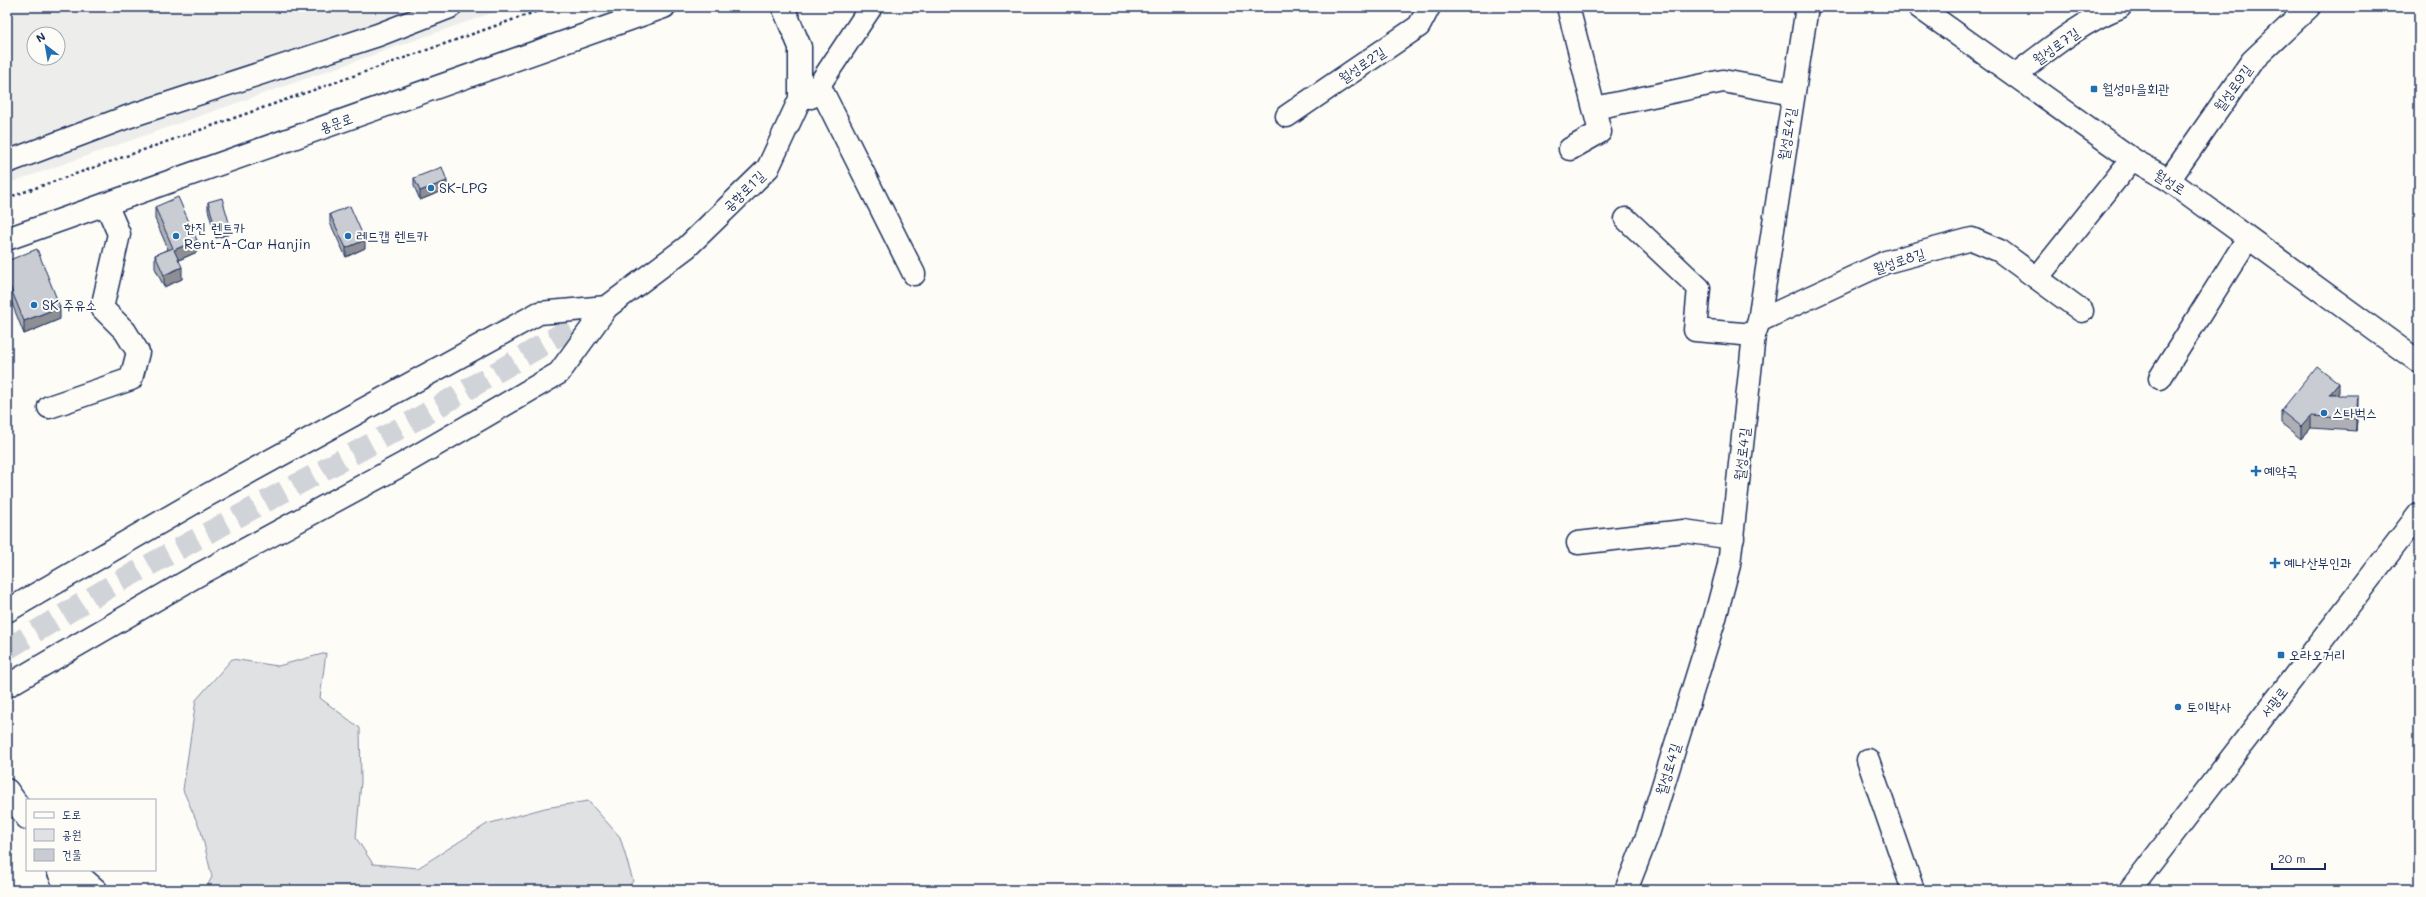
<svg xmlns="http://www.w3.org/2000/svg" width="2426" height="897" font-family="Mali,'Poor Story',sans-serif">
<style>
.built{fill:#edeeec;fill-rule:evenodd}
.green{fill:#e0e1e3;stroke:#7e88a0}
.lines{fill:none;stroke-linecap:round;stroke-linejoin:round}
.minor-tunnel{stroke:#d0d3d8;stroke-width:22;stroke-dasharray:22 11;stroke-linecap:butt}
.minor-casing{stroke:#1b2f5e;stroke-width:25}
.major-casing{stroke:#1b2f5e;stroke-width:25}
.path{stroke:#1b2f5e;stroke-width:2.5;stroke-dasharray:3 3;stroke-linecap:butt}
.minor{stroke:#fdfcf7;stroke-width:22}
.major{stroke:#fdfcf7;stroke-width:22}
.wall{fill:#adafb5;stroke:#1b2f5e}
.shaded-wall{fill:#8d8f94;stroke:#1b2f5e}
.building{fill:#c9ccd3;stroke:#1b2f5e}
.poi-dot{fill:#1f6fb2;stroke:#fdfcf7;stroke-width:1.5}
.labels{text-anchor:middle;stroke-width:4;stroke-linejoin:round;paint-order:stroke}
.street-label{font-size:14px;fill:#1b2f5e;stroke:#fdfcf7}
.poi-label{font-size:14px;fill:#1b2f5e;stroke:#fdfcf7;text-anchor:start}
</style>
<rect width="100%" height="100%" fill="#fdfcf7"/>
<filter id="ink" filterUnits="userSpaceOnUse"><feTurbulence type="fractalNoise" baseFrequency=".025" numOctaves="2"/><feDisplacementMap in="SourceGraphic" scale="8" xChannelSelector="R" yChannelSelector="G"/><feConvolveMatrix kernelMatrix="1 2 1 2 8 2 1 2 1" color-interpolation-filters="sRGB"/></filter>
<g filter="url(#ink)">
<path class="built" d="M 7,7 L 509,7 L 7,184 ZM 34,34 L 58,34 L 58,58 L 34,58 Z"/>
<polygon class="green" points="326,653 320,698 360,728 361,782 356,838 373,864 418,868 487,824 545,808 588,801 620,837 633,881 626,890 205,890 212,877 201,831 183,790 196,700 232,659 278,666"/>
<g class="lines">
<polyline class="minor-tunnel" points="7,649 116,583 417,419 607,307"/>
<g class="minor-casing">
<g id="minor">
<polyline points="1568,7 1600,132 1570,149"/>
<polyline points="1919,7 2132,159 2169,180 2419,362"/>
<path d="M 2015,75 C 2048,50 2081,22 2120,7"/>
<polyline points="819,85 914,274"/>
<polyline points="811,97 871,7"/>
<polyline points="1595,108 1723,81 1793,94"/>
<polyline points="1287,116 1419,26 1429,7"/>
<polyline points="7,162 127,117 378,35 450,7"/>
<polyline points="2169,180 2252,61 2309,7"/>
<polyline points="1626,219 1699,288 1695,330 1754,335"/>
<polyline points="7,239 664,7"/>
<polyline points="2038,277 2132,159"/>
<polyline points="1759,321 1886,262 1972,239 2000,251 2082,311"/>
<polyline points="2160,378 2248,238"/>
<polyline points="49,407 131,379 138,352 125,331 102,308 119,234 106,204"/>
<polyline points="1578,543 1684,531 1733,538"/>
<polyline points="7,611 204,497 539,313 607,307"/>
<polyline points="7,686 198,575 403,464 559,373 607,307 687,247 768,168 800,99 800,47 783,7"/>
<polyline points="1868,760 1913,890"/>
<polyline points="7,790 27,818"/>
<polyline points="58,870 67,890"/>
<polyline points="73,870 96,890"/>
<polyline points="1626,890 1648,834 1715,618 1729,565 1754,335 1759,321 1807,7"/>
</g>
</g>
<g class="major-casing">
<polyline id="major" points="2130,890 2419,514"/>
</g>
<polyline class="path" points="7,198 549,7"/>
<use href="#minor" class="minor"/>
<use href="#major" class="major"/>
</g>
<g class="wall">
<polygon points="414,178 447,189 420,200 414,186"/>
<polygon points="208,202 230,234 216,238 208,210"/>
<polygon points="155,207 197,252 179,260 182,279 164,287 155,268 155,255 168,249 155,219"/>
<polygon points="330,214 365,248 346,257 330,223"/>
<polygon points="7,261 60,319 24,334 7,291"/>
<polygon points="2339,395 2358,407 2356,431 2311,428 2301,439 2281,423 2281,411"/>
</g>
<g class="shaded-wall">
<polygon points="447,181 447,189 420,200 420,191"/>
<polygon points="230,226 230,234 216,238 216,230"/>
<polygon points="197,240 197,252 174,262 174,250"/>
<polygon points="365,240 365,248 346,257 346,248"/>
<polygon points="182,267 182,279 164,287 164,275"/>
<polygon points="60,307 60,319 24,334 24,321"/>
<polygon points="2339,383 2339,395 2329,395"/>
<polygon points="2358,395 2358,407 2356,431 2356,419"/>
<polygon points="2311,416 2311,428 2301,439 2301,427"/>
</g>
<g class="building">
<polygon points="442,167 447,181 420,191 414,178"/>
<polygon points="178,197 197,240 174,250 182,267 164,275 155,255 173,248 155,207"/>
<polygon points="222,198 230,226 216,230 208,202"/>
<polygon points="350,206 365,240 346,248 330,214"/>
<polygon points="37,249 60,307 24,321 7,279 7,261"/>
<polygon points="2317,366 2339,383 2329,395 2358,395 2356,419 2311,416 2301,427 2281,411"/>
</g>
</g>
<g class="poi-dot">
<rect x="2090" y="85" width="8" height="8" rx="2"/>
<circle cx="431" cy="188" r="4"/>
<circle cx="176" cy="236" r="4"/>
<circle cx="348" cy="236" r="4"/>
<circle cx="34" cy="305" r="4"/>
<circle cx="2324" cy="413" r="4"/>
<path d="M2254 465h4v4h4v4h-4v4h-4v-4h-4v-4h4z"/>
<path d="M2273 557h4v4h4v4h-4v4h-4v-4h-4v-4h4z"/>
<rect x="2277" y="651" width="8" height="8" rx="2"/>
<circle cx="2178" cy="707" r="4"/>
</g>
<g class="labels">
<g class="street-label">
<text transform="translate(2056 46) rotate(-35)" y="5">월성로7길</text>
<text transform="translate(1362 65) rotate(-34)" y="5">월성로2길</text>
<text transform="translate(2233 88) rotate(-54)" y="5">월성로9길</text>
<text transform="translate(336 123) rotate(-19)" y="5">용문로</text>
<text transform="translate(1787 134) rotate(-81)" y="5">월성로4길</text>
<text transform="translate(2170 182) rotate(33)" y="5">월성로</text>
<text transform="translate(744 191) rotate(-44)" y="5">공항로1길</text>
<text transform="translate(1899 261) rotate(-18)" y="5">월성로8길</text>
<text transform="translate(1742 454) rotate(-84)" y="5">월성로4길</text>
<text transform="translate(2274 702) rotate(-52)" y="5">서광로</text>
<text transform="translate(1668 769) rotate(-73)" y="5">월성로4길</text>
</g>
<g class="poi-label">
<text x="2102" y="94">월성마을회관</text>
<text x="439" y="193">SK-LPG</text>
<text x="184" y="233">한진 렌트카<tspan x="184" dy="16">Rent-A-Car Hanjin</tspan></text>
<text x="356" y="241">레드캡 렌트카</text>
<text x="42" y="310">SK 주유소</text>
<text x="2332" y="418">스타벅스</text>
<text x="2264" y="476">예약국</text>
<text x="2284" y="568">예나산부인과</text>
<text x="2289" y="660">오라오거리</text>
<text x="2186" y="712">토이박사</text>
</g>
</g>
<rect width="2426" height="897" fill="none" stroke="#fdfcf7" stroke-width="24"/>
<rect x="12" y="12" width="2402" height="873" fill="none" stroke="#1b2f5e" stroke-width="1.5" filter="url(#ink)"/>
<rect x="26" y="799" width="130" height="72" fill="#fdfcf7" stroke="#a3aaba"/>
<rect x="34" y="812" width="20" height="6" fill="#fdfcf7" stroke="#a3aaba"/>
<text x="62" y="819" font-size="12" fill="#1b2f5e">도로</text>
<rect x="34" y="829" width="20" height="12" fill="#e0e1e3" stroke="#a3aaba"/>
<text x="62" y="839" font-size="12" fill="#1b2f5e">공원</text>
<rect x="34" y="849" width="20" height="12" fill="#c9ccd3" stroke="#a3aaba"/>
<text x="62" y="859" font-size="12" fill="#1b2f5e">건물</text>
<g transform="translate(46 46) rotate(329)"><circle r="19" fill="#fdfcf7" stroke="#a3aaba"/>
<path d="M0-3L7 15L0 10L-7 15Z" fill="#1f6fb2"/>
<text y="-6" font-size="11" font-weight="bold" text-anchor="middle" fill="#1b2f5e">N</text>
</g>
<path d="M2272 863v6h53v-6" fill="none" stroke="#1b2f5e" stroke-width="2"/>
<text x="2278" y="863" font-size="12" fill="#1b2f5e" stroke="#fdfcf7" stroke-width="3" paint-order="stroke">20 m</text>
</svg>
